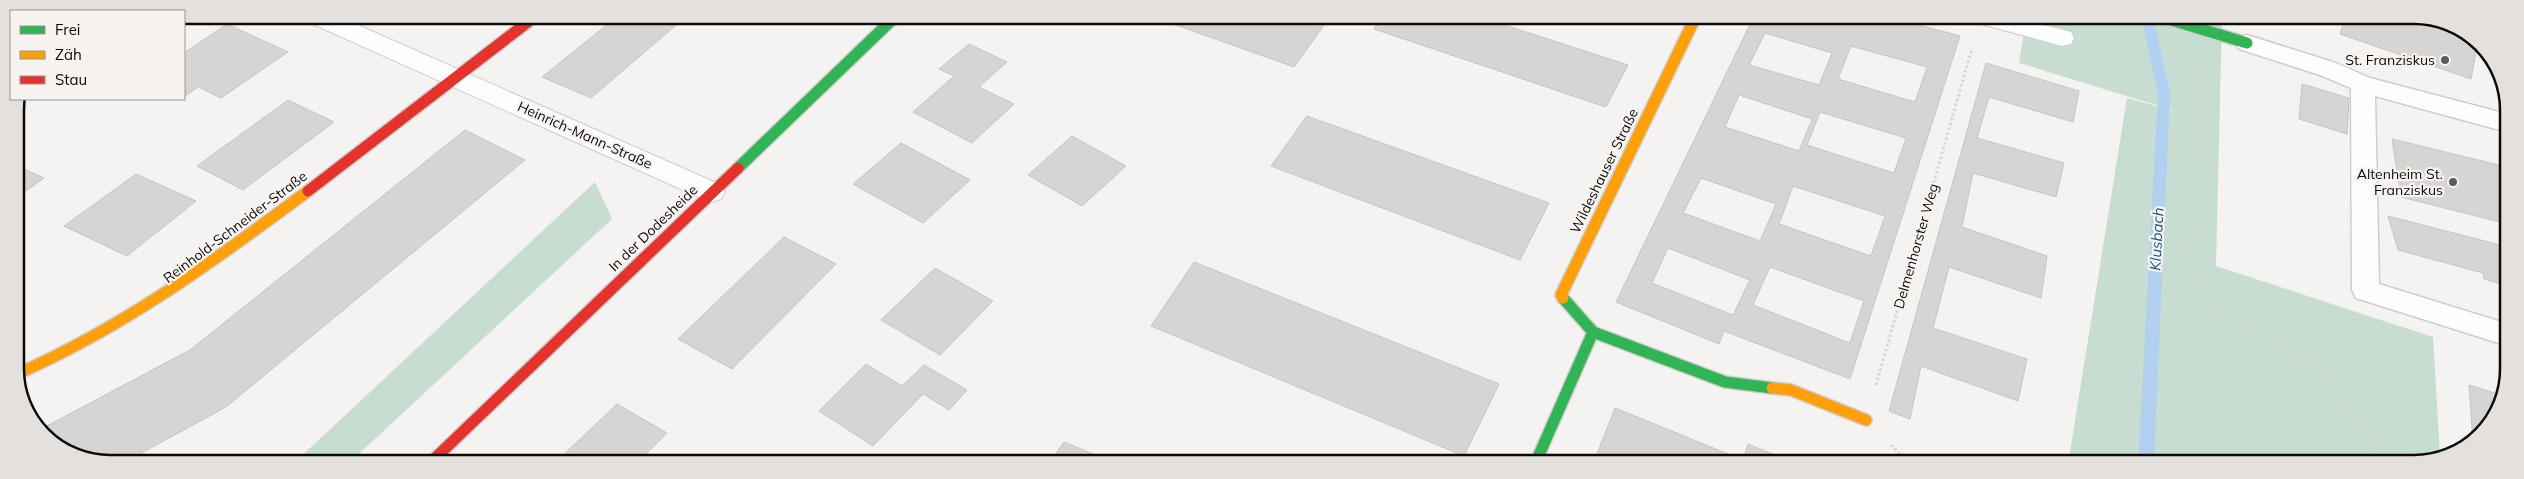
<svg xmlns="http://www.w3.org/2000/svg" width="2524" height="479" font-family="Mulish,sans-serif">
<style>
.green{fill:#c7ddd1}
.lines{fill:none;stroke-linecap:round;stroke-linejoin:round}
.stream{fill:#b2d1f0;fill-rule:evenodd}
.building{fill:#d6d5d3;stroke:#c6c5c3;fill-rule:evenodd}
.lane-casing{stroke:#cfcecd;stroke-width:3}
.street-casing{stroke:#cfcecd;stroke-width:2}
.fast-casing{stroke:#cfcecd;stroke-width:14}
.slow-casing{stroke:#cfcecd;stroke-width:14}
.jam-casing{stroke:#cfcecd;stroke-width:14}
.path{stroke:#d6d6d6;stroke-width:3;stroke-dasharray:2.5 2.5;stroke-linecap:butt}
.lane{fill:#fefdfd;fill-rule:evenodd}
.street{fill:#fefdfd;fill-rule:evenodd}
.fast{stroke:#30b455;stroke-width:11}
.slow{stroke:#ff9f0a;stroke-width:11}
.jam{stroke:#e5322d;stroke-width:11}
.poi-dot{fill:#5e5c5b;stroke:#f6f3f0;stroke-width:2}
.labels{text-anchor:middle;stroke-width:4.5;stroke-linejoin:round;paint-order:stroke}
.poi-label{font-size:14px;fill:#0c0b0a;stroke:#f6f3f0;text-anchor:end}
.street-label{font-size:14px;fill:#0c0b0a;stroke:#f6f3f0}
.water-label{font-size:15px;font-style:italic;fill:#16578d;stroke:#f6f3f0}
.rim{fill:none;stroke:#0c0b0a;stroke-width:2.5}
</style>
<rect width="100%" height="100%" fill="#f5f3f1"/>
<g class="green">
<polygon points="2027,16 2222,16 2216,266 2433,337 2440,455 2420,464 2068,464 2127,98 2182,113 2019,63"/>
<polygon points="595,182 612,219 349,463 294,463"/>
</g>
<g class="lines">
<polygon class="stream" points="2141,16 2153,16 2170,93 2154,464 2138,464 2158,93"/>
</g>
<g class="building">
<polygon points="184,15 199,15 184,25"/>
<polygon points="619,15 670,15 682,20 591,98 542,77"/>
<polygon points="1148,15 1299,15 1325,24 1294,67"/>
<polygon points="1383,15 1477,16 1628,65 1606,107 1374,29"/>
<path d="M 1754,16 L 1844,16 L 1856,19 L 1858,16 L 1886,16 L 1960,36 L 1850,379 L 1724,331 L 1719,344 L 1616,302 ZM 1765,33 L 1832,53 L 1819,85 L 1749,65 ZM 1851,46 L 1927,67 L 1915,102 L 1838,79 ZM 1739,95 L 1812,119 L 1799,151 L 1725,127 ZM 1820,112 L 1906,138 L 1894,173 L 1807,145 ZM 1701,178 L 1776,204 L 1760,241 L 1683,213 ZM 1793,186 L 1885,216 L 1871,256 L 1779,224 ZM 1668,248 L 1750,280 L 1733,315 L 1652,283 ZM 1770,267 L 1864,301 L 1850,343 L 1753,305 Z"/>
<polygon points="2345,16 2427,16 2478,41 2471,79 2340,34"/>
<polygon points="227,24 288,52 221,98 198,87 184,97 184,53"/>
<polygon points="969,44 1007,62 979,87 1014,104 972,143 913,112 954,76 939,69"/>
<polygon points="1986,63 2079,91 2073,122 1989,97 1977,138 2064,163 2056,197 1973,173 1962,227 2047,256 2041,298 1949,267 1933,328 2027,359 2018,401 1921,366 1910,419 1889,411"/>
<polygon points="2302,84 2349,98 2347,134 2299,119"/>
<polygon points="288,100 334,122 243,190 197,166"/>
<polygon points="1307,116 1549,203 1520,260 1271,166"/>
<polygon points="465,130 525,160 226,407 123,463 97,463 47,440 41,429 190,350"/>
<polygon points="1072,136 1126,166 1082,206 1028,175"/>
<polygon points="2392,139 2507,167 2508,224 2401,197"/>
<polygon points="901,143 970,180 923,223 853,184"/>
<polygon points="15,165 44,178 16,198"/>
<polygon points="136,174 196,201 127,256 64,226"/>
<polygon points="2388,216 2508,247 2508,286 2484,279 2483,273 2398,250"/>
<polygon points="784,237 836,264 732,369 678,339"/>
<polygon points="1194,262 1499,384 1464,456 1151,326"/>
<polygon points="935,268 993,301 940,355 881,320"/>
<polygon points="866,364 902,386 924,365 967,390 949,410 923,394 873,446 819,411"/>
<polygon points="2469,385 2501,395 2477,440 2473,442"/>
<polygon points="617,404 667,433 637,463 555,463"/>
<polygon points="1615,408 1743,460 1748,444 1797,464 1593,464"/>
<polygon points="1064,442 1115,463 1049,463"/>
</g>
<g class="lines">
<g class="lane-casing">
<polygon id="lane" points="2247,35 2336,63 2370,78 2507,114 2507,132 2375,96 2379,284 2508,324 2508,346 2356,298 2352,290 2351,88 2320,75 2239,49 2235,43 2239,37"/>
</g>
<g class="street-casing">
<g id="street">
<polygon points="302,15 335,15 721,185 725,192 721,199 712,202 703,199 306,21"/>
<polygon points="1970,16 2010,16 2071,32 2074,38 2071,44 2062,46 1974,22"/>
</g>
</g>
<g class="fast-casing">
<g id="fast">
<polyline points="2158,16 2247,43"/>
<polyline points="738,168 897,15"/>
<polyline points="1593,332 1725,382 1772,388"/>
<polyline points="1535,464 1593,332 1563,298"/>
</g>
</g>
<g class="slow-casing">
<g id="slow">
<polyline points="1563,298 1561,295 1696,16"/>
<path d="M 17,374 C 124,327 215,260 308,191"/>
<polyline points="1772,388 1791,390 1866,420"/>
</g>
</g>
<g class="jam-casing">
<g id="jam">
<polyline points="308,191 537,15"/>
<polyline points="430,463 738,168"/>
</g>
</g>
<g class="path">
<polyline points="2200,62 2190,268 2220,312 2321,370 2379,451 2384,464"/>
<polyline points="1876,385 1972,48"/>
<polyline points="1891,445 1906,461 1905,464"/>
</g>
<use href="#lane" class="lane"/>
<use href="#street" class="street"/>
<use href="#fast" class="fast"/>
<use href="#slow" class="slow"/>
<use href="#jam" class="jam"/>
</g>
<g class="poi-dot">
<circle cx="2445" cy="60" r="5"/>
<circle cx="2453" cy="182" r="5"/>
</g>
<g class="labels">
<g class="poi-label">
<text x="2435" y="65">St. Franziskus</text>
<text x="2443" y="179">Altenheim St.<tspan x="2443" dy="16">Franziskus</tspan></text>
</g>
<g class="street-label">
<text transform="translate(585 135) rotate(24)" y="5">Heinrich-Mann-Straße</text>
<text transform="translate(1604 171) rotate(-64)" y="5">Wildeshauser Straße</text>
<text transform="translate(235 227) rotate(-37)" y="5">Reinhold-Schneider-Straße</text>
<text transform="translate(653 228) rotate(-44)" y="5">In der Dodesheide</text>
<text transform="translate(1916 246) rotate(-74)" y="5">Delmenhorster Weg</text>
</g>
<g class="water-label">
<text transform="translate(2157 239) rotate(-87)" y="5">Klusbach</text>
</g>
</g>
<path d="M0 0H2524V479H0ZM110 24H2414A86 86 0 0 1 2500 110V369A86 86 0 0 1 2414 455H110A86 86 0 0 1 24 369V110A86 86 0 0 1 110 24Z" fill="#e3e0de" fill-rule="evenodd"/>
<path class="rim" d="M110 24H2414A86 86 0 0 1 2500 110V369A86 86 0 0 1 2414 455H110A86 86 0 0 1 24 369V110A86 86 0 0 1 110 24Z"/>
<rect x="10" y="10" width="175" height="90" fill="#f6f3f0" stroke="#989694"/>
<rect x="20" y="26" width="25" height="8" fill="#30b455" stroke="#989694"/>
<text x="55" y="35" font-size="15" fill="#0c0b0a">Frei</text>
<rect x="20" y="51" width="25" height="8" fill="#ff9f0a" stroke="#989694"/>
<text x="55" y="60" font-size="15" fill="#0c0b0a">Zäh</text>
<rect x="20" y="76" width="25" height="8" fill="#e5322d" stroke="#989694"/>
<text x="55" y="85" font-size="15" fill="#0c0b0a">Stau</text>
</svg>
